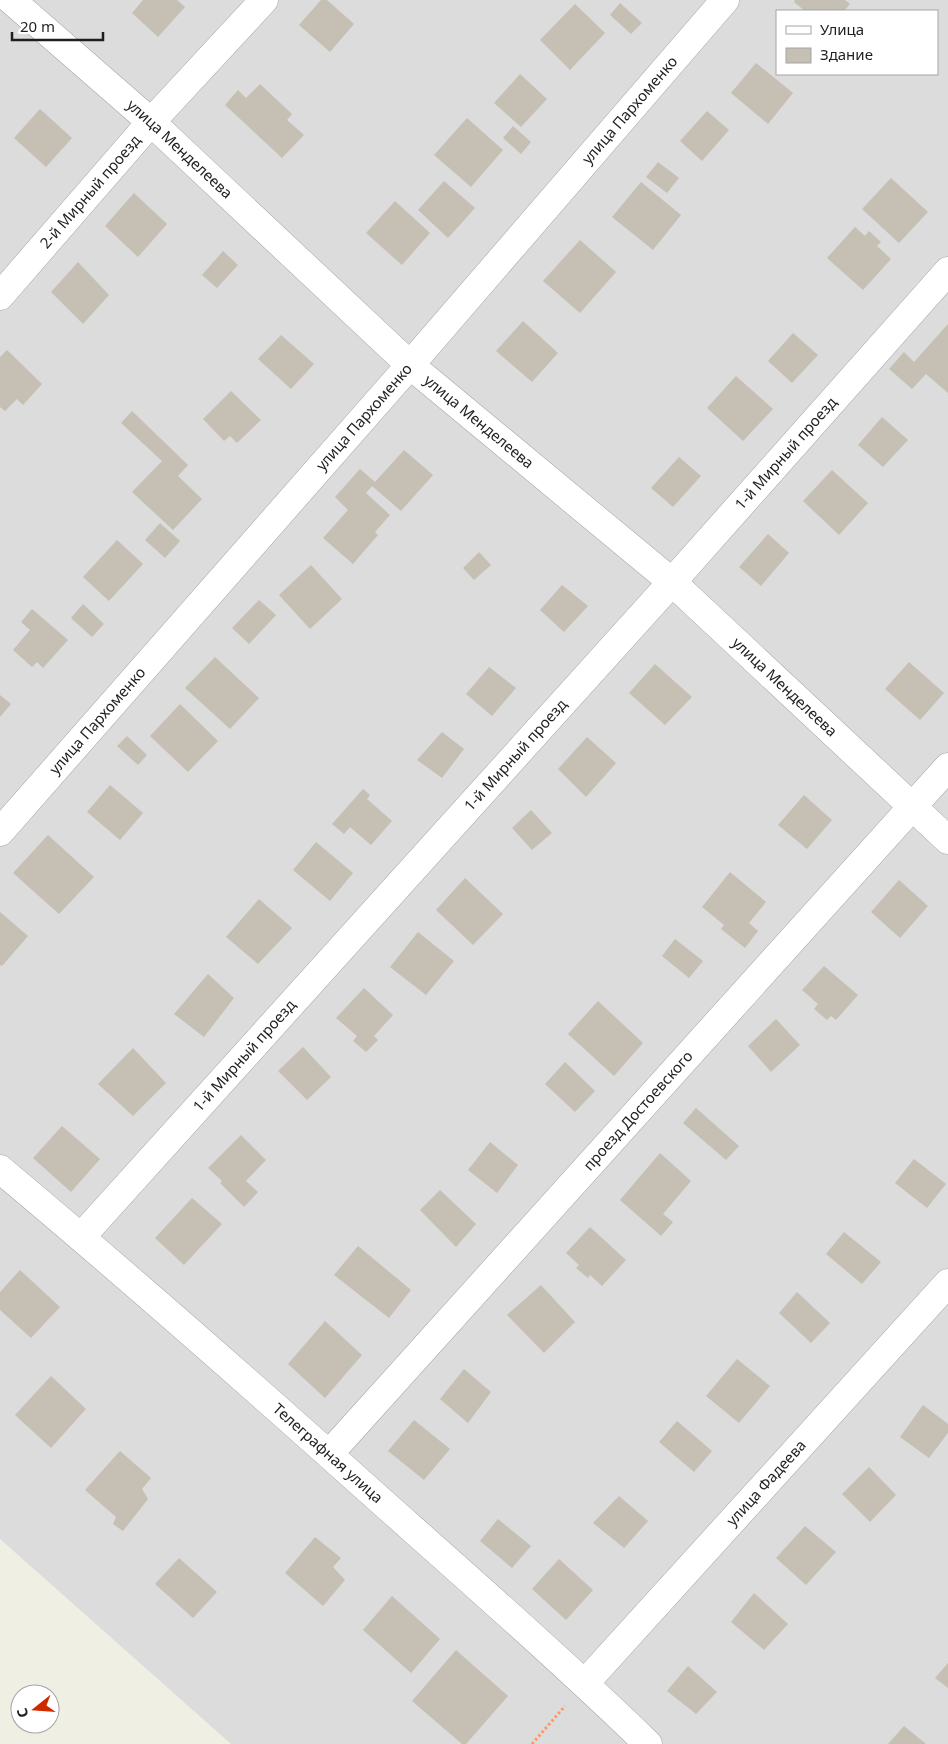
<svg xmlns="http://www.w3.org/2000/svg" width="948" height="1744" font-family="'Noto Sans',sans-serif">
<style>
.residential{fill:#dddcdc;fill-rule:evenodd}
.building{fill:#c5bfb4}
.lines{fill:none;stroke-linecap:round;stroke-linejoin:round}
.minor-casing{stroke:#a6a6a6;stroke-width:29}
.path{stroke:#ff9667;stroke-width:3;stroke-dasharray:2.5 2.5;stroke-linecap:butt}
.minor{stroke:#fff;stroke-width:28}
.labels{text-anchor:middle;stroke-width:4;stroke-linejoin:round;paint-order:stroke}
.street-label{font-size:15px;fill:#1f1f1f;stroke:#fff}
</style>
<rect width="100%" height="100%" fill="#f0efe4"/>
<path class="residential" d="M 0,0 L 948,0 L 948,1744 L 231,1744 L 0,1539 ZM 777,11 L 937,11 L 937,74 L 777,74 Z"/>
<g class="building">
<polygon points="143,0 177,0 185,7 158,37 132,13"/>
<polygon points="321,0 327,0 354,24 330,52 299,25"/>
<polygon points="795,0 845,0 850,4 844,11 805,11 794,2"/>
<polygon points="620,3 642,23 631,34 610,15"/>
<polygon points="575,4 605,33 570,70 540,40"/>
<polygon points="756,63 793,93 768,124 731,93"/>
<polygon points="520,74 547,99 521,127 494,103"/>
<polygon points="260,84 292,114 287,120 304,135 282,158 225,105 238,90 246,98"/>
<polygon points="40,109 72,138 46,167 14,138"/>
<polygon points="707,111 729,130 702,161 680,141"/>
<polygon points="467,118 503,150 471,187 434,155"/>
<polygon points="513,126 531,142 521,154 503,138"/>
<polygon points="658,162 679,178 667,193 646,177"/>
<polygon points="891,178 928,212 899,243 862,209"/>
<polygon points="444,181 475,208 448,238 418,210"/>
<polygon points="641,182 681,215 653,250 612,217"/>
<polygon points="134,193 167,224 138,257 105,226"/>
<polygon points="395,201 430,233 402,265 366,233"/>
<polygon points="855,227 865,236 869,231 881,242 877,246 891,259 863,290 827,258"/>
<polygon points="580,240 616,272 580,313 543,281"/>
<polygon points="223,251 238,265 217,288 202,275"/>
<polygon points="78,262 109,295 83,324 51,292"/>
<polygon points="523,321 558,353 532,382 496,351"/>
<polygon points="948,324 948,393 926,374 912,389 889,369 904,352 914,362"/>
<polygon points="793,333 818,355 792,383 768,361"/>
<polygon points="281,335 314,364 291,389 258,359"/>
<polygon points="7,350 42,384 23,405 17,399 5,411 0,407 0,357"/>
<polygon points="736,376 773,409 743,441 707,408"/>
<polygon points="231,391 261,420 237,443 230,436 224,441 203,419"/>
<polygon points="132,411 188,465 178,476 202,499 173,530 132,492 162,461 121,423"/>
<polygon points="882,417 908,440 883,467 858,445"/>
<polygon points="404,450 433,475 401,511 372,486 366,493 390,515 375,532 378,535 353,564 323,538 348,510 335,497 360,469 375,482"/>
<polygon points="679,457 701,476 673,507 651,488"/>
<polygon points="832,470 868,503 839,535 803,501"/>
<polygon points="160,523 180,541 165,558 145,540"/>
<polygon points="768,534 789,553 761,586 739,567"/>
<polygon points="117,540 143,564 109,601 83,577"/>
<polygon points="479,552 491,565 474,580 463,568"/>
<polygon points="311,565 342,599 310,629 279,595"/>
<polygon points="562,585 588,606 564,632 540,610"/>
<polygon points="259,600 276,615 249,644 232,628"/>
<polygon points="83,604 104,624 92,637 71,618"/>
<polygon points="32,609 68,640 43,668 37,662 32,667 13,650 30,630 21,622"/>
<polygon points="215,657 259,698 230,729 185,688"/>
<polygon points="909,662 944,693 920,720 885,689"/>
<polygon points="655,664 692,697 665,725 629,693"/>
<polygon points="489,667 516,688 492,716 466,694"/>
<polygon points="0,695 11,704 0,717"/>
<polygon points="180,704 218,741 188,772 150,736"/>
<polygon points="442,732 464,749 442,778 417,760"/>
<polygon points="127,736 147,755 138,765 117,746"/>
<polygon points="587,737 616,763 586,797 558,769"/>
<polygon points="110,785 143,813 120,840 87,812"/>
<polygon points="363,789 370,795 367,799 392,821 371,845 350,827 344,834 332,824"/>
<polygon points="804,795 832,820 807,849 778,825"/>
<polygon points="531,810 552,833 532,850 512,828"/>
<polygon points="48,835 94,877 59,914 13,873"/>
<polygon points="316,842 353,873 330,901 293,870"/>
<polygon points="730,872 766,902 749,923 758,931 745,948 721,929 724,925 702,907"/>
<polygon points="465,878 503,914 473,945 436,910"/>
<polygon points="899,880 928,906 900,938 871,912"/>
<polygon points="259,899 292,928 258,964 226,937"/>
<polygon points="0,912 28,936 2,966 0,965"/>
<polygon points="418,932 454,961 426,995 390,967"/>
<polygon points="675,939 703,961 689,978 662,956"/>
<polygon points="824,966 858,995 836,1020 831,1016 827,1020 814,1009 818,1004 802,990"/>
<polygon points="208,974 234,998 204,1037 174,1014"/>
<polygon points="364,988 393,1015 374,1036 378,1040 366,1052 353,1041 357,1036 336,1018"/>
<polygon points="598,1001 643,1043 614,1076 568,1034"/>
<polygon points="776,1019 800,1045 771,1072 748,1046"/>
<polygon points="303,1047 331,1077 307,1100 278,1071"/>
<polygon points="133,1048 166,1083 133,1116 98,1084"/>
<polygon points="565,1062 595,1091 575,1112 545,1084"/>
<polygon points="696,1108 739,1146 726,1160 683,1123"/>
<polygon points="62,1126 100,1159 71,1192 33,1158"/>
<polygon points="241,1135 266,1160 246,1181 258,1192 244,1207 220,1183 222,1181 208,1168"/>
<polygon points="490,1142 518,1165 497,1193 468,1170"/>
<polygon points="660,1153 691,1181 663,1214 673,1222 661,1236 620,1200"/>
<polygon points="914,1159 946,1184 927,1208 895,1183"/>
<polygon points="440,1190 476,1224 456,1247 420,1210"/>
<polygon points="192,1198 222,1224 184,1265 155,1238"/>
<polygon points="590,1227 626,1260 602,1286 590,1275 588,1278 576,1268 579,1265 566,1253"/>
<polygon points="844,1232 881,1262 862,1284 826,1254"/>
<polygon points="358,1246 411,1290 389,1318 334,1275"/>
<polygon points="20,1270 60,1307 31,1338 0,1310 0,1292"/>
<polygon points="541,1285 575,1322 544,1353 507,1315"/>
<polygon points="797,1292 830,1323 811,1343 779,1313"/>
<polygon points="325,1321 362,1355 325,1398 288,1364"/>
<polygon points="737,1359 770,1386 739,1423 706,1396"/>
<polygon points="464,1369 491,1392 468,1423 440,1399"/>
<polygon points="51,1376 86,1409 51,1448 15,1415"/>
<polygon points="923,1405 948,1424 948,1433 929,1458 900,1437"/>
<polygon points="414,1420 450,1449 424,1480 388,1451"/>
<polygon points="677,1421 712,1451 694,1472 659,1442"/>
<polygon points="120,1451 151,1478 142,1489 148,1499 123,1531 113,1524 116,1517 85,1490"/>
<polygon points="869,1467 896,1495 870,1522 842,1494"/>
<polygon points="619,1496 648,1521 624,1548 593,1523"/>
<polygon points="498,1519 531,1546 512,1568 480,1541"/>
<polygon points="805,1526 836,1552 806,1585 776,1558"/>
<polygon points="315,1537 341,1558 333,1567 345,1580 323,1606 285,1573"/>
<polygon points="179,1558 217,1592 193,1618 155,1584"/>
<polygon points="559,1559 593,1590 566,1620 532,1589"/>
<polygon points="754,1593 788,1624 764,1650 731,1622"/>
<polygon points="392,1596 440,1639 411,1673 363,1630"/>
<polygon points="456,1650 508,1696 466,1744 462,1744 412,1701"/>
<polygon points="948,1663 948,1688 935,1678"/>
<polygon points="688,1666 717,1692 696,1714 667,1691"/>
<polygon points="904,1726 926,1744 888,1744"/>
</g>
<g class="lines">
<g class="minor-casing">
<g id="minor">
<path id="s1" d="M 11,0 L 151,122 L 410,365 L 672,582 L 948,840"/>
<path id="s2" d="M 0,296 L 151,122 L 264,0"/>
<path id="s3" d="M 0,832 L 410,365 L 725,0"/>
<path id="s4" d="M 0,1169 C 129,1277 255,1388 381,1501 C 471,1581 561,1660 648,1744"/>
<path id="s5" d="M 81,1237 L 672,582 L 948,271"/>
<path id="s6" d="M 329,1454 L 948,767"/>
<path id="s7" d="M 585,1683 L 948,1283"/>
</g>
</g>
<polyline class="path" points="532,1744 565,1706"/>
<use href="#minor" class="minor"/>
</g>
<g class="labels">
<g class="street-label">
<text dy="5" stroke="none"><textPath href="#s3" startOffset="958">улица Пархоменко</textPath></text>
<text dy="5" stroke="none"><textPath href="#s1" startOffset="225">улица Менделеева</textPath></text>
<text dy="5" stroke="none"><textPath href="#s2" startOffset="138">2-й Мирный проезд</textPath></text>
<text dy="5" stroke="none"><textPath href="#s3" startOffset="552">улица Пархоменко</textPath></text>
<text dy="5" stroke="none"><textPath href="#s1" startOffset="630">улица Менделеева</textPath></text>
<text dy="5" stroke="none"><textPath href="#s5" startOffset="1054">1-й Мирный проезд</textPath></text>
<text dy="5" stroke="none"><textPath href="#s1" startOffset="1035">улица Менделеева</textPath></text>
<text dy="5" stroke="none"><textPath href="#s3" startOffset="148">улица Пархоменко</textPath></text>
<text dy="5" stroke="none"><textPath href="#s5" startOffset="649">1-й Мирный проезд</textPath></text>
<text dy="5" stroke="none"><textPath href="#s5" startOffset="244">1-й Мирный проезд</textPath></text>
<text dy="5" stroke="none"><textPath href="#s6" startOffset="462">проезд Достоевского</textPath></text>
<text dy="5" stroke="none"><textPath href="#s4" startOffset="434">Телеграфная улица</textPath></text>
<text dy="5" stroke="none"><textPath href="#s7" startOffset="270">улица Фадеева</textPath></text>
</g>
</g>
<rect x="776" y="10" width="162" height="65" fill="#ffffff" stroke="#a5a5a5"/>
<rect x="786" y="26" width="25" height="8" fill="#ffffff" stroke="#a5a5a5"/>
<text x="820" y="35" font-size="15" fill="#1f1f1f">Улица</text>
<rect x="786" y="48" width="25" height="15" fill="#c5bfb4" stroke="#a5a5a5"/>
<text x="820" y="60" font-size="15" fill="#1f1f1f">Здание</text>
<g transform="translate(35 1709) rotate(253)"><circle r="24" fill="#ffffff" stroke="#a5a5a5"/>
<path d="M0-4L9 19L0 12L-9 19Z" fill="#ce2a00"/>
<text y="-8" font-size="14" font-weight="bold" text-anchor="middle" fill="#1f1f1f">С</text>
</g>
<path d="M12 32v8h91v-8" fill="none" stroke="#1f1f1f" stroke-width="2.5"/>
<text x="20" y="32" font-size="15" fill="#1f1f1f" stroke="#ffffff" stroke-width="4" paint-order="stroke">20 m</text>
</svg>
